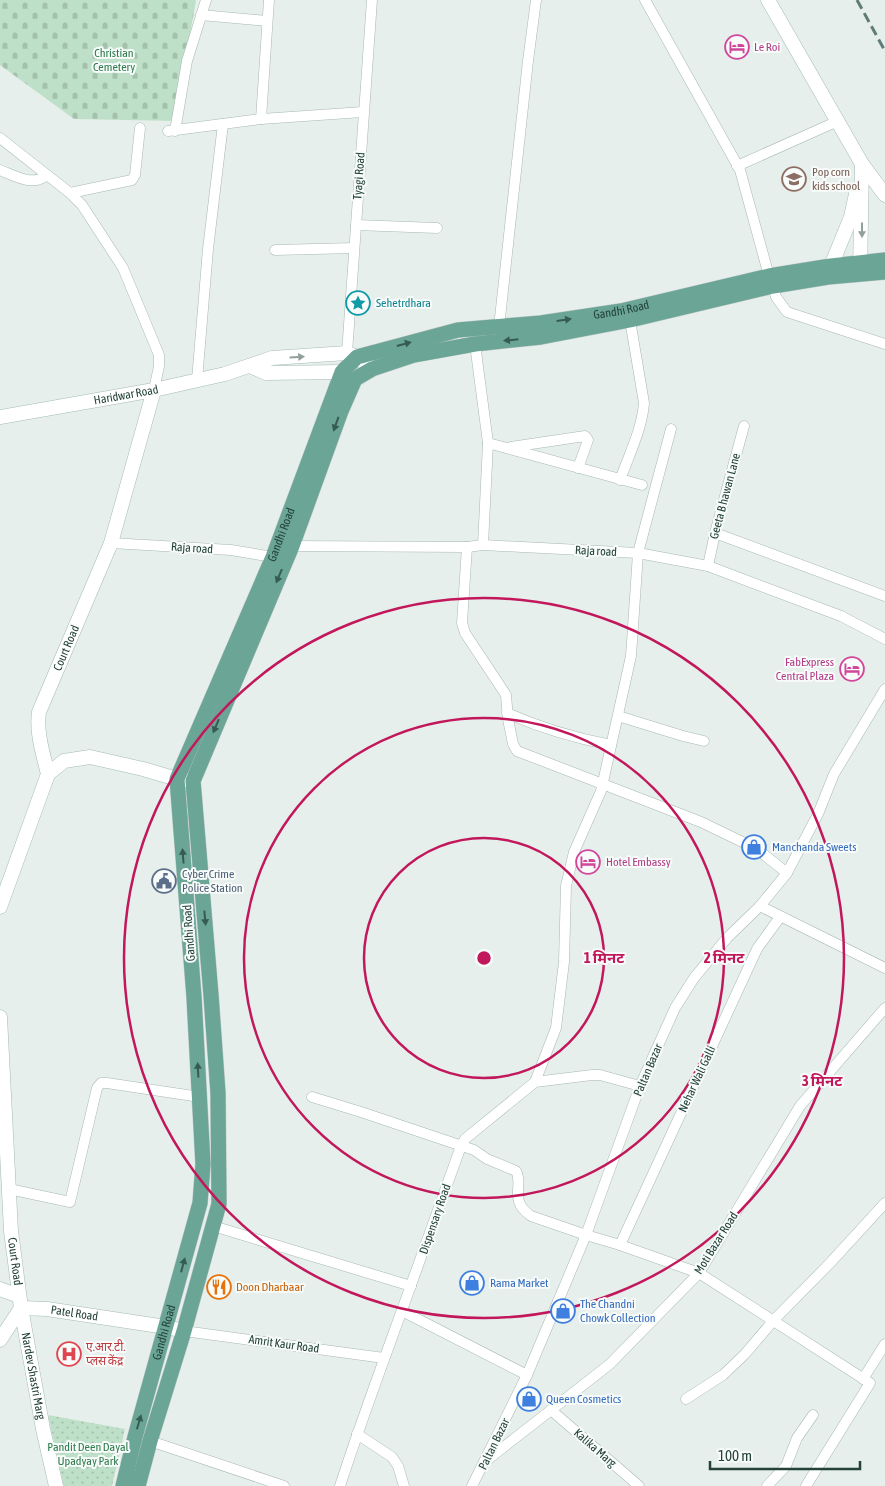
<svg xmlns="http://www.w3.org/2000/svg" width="885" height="1486" font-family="'Asap Condensed','Noto Sans Devanagari',sans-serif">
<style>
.cemetery{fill:url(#cemetery-stones)}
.park{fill:url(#park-dots)}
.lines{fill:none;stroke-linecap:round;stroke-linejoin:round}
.street-casing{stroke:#a8b8b2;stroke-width:11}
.secondary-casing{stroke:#a4bbb3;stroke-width:15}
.primary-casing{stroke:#c2cac8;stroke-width:16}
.street{stroke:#fff;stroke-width:10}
.secondary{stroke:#fff;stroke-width:14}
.primary{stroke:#6aa596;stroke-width:15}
.rail{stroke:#5f7d75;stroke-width:3;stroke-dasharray:10 5;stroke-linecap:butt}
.oneway{fill:#92a09c}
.oneway2{fill:#365b51}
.ring{fill:none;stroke:#c2185b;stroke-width:2.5}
.labels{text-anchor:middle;stroke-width:4;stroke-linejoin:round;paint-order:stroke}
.hotel-label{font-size:12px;fill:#b23c85;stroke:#f7fbf9;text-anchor:start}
.park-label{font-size:12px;fill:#2d7a4b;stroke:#f7fbf9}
.education-label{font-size:12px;fill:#785e54;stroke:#f7fbf9;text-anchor:start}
.street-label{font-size:12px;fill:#24423a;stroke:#f7fbf9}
.culture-label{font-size:12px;fill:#0d838f;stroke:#f7fbf9;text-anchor:start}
.shop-label{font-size:12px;fill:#366cbe;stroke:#f7fbf9;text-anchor:start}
.service-label{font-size:12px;fill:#4e5e75;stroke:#f7fbf9;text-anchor:start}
.food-label{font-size:12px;fill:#c56008;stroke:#f7fbf9;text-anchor:start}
.health-label{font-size:12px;fill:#be3a42;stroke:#f7fbf9;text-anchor:start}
.centre{fill:#c2185b;stroke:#f7fbf9;stroke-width:2.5}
.ring-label{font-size:15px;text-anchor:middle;font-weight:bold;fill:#c2185b;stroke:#f7fbf9;stroke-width:4;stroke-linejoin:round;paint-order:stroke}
</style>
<defs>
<pattern id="cemetery-stones" width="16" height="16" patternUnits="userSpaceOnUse" patternTransform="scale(1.25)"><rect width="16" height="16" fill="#bfe0c8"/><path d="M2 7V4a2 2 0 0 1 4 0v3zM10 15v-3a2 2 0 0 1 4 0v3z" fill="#a4c1ad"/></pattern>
<pattern id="park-dots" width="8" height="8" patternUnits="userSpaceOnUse" patternTransform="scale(1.25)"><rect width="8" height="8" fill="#bfe0c8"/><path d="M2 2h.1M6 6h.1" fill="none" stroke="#a4c1ad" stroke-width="1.8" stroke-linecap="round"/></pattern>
</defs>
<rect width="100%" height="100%" fill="#e6efeb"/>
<polygon class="cemetery" points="0,0 196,0 175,121 74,119 0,65"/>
<polygon class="park" points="48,1415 125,1429 112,1486 64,1486"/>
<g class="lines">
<g class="street-casing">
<g id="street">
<polyline points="645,0 740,170 769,276"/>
<polyline points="201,15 267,21"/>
<polyline points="261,119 269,0"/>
<polyline points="168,131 261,119 363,112"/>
<polyline points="175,131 187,61 206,0"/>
<polyline points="0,138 70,193 82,205 123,268 159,355 159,366 154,390"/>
<polyline points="737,166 838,121"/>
<path d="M 0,170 C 15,176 33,187 47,175"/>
<polyline points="70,193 132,180 135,175 140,128"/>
<polyline points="356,225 437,228"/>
<polyline points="275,250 354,248"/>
<polyline points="773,286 776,297 787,312 885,344"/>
<polyline points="499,327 528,61 536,0"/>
<polyline points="475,344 488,443 483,545"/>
<polyline points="347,353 372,0"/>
<polyline points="197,380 208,249 223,124"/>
<polyline points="488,443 642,485"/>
<polyline points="511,447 585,436 588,440 578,468"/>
<path d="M 620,480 C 629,455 642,429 644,403 L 630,320"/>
<polyline points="715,533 885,596"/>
<polyline points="111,543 231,550 273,557"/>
<polyline points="292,546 467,547 483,545 638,553 708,566 841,616 885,639"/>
<polyline points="467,547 462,623 465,633 506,695 508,719 513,744 517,751 701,822 757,849 787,873"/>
<polyline points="708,566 715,533 744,426"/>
<path d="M 507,713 C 541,728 575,738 611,745"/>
<polyline points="618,716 683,736 704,741"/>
<polyline points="760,906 885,968"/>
<polyline points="535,1082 556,1028 564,962 566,886 574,852 601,791 631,656 638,553 671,429"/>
<path d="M 312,1097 L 361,1112 L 474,1150 L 487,1159 L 516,1171 C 524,1186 508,1200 531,1216 L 586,1235 L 620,1245 L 699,1273 L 870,1383 L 806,1486"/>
<polyline points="9,1189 70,1202 97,1088 101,1083 107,1083 200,1097"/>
<polyline points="213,1226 411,1286"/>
<polyline points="620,1245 757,949 780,917"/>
<polyline points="402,1311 527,1375"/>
<polyline points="184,1331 384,1358"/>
<polyline points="863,1379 885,1344"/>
<polyline points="686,1399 723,1375 745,1354 773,1321 830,1263 885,1203"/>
<polyline points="551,1410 639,1486"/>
<polyline points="357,1434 392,1457 398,1466 404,1486"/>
<polyline points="150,1441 284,1486"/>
<polyline points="487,1460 610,1364 699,1273 800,1106 885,1008"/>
<path d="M 340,1486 C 362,1418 387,1352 411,1285 C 428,1239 444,1192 461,1146 L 465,1139 L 535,1082 L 592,1075 L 600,1075 L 640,1086"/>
<polyline points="472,1486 527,1375 586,1235 640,1086 675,1008 694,978 727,938 760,906 787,873 818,814 834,774 885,689"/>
<polyline points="767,1486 786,1466 797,1438 813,1415"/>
</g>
</g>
<g class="secondary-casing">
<g id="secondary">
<polyline points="768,0 862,164 885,195"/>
<polyline points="831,266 851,217 856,194"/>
<polyline points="860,273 862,164"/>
<polyline points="250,366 266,373 342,372 351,377"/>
<path id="s1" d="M 0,417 L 154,390 L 225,374 L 272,358 L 347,353 L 357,357 L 372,369"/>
<polyline points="48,774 64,761 90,757 143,769 177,779 193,781"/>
<path id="s2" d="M 0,907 L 48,774 C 43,754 36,732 39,712 L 111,543 L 154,390"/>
<path id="s3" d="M 0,1017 L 11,1231 L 21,1308 L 43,1429 L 56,1486"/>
<polyline points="0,1289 19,1296"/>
<path id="s4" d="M 0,1340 L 21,1308 L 47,1309 L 166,1327 L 184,1331"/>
</g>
</g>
<g class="primary-casing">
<g id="primary">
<path id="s5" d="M 123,1486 L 135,1437 L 200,1203 L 203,1164 L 194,997 L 177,779 L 273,557 L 342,372 L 357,357 L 458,330 L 541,323 L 621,311 L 769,276 L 831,266 L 885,260"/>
<polyline points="138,1486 150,1441 184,1331 219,1204 218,1093 211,995 193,781 292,546 341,411 355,379 372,369 414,355 475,344 541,337 630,320 773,286 828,277 885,272"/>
</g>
</g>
<use href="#street" class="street"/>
<use href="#secondary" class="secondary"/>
<use href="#primary" class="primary"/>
<polyline class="rail" points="857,0 885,51"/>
</g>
<defs><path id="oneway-solid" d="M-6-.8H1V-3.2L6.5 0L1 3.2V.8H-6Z" transform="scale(1.25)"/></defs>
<g class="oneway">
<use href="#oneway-solid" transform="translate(862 230) rotate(90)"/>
<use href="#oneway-solid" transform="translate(297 357) rotate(-4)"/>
</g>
<g class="oneway2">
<use href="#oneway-solid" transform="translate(564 320) rotate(-8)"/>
<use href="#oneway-solid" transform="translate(511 340) rotate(174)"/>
<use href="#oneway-solid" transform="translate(404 344) rotate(-15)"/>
<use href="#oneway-solid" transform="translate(336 424) rotate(110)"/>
<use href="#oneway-solid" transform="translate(279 576) rotate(113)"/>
<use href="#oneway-solid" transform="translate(216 726) rotate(113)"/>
<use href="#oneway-solid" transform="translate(183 856) rotate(-94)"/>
<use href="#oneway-solid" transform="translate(205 918) rotate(85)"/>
<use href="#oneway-solid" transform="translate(198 1070) rotate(-93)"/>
<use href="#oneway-solid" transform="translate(183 1265) rotate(-75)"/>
<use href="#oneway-solid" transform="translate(139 1422) rotate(-74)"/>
</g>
<g class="ring">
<circle cx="484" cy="958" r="120"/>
<circle cx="484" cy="958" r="240"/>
<circle cx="484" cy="958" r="360"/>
</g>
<defs>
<g id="hotel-ring" transform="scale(1.25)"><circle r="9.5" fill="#f7fbf9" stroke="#d1479c" stroke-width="1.5"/><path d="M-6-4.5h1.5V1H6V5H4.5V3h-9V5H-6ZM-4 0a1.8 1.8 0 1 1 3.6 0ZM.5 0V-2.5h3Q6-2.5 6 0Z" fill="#d1479c"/></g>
<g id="school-ring" transform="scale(1.25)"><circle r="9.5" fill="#f7fbf9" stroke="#8d6e63" stroke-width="1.5"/><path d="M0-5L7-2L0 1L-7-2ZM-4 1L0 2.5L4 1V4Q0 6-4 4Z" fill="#8d6e63"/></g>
<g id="sight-ring" transform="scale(1.25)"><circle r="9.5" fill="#f7fbf9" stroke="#0f9aa8" stroke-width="1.5"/><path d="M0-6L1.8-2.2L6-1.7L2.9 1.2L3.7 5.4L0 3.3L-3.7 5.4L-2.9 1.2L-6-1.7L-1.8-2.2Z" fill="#0f9aa8"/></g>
<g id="shop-ring" transform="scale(1.25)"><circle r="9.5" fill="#f7fbf9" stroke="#3f7fe0" stroke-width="1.5"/><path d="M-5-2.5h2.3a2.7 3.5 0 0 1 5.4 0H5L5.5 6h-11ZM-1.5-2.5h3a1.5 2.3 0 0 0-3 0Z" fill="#3f7fe0"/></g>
<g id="civic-ring" transform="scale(1.25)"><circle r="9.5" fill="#f7fbf9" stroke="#5c6f8a" stroke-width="1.5"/><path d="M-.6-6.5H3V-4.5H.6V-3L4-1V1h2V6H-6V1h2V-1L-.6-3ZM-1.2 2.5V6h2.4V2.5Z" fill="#5c6f8a"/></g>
<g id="restaurant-ring" transform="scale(1.25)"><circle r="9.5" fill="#f7fbf9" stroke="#e8710a" stroke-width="1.5"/><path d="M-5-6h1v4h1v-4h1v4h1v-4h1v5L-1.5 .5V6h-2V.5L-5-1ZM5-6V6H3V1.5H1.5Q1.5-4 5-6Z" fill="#e8710a"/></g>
<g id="hospital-ring" transform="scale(1.25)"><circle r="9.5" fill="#f7fbf9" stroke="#e0444e" stroke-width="1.5"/><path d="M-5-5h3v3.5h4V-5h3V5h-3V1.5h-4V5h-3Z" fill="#e0444e"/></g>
</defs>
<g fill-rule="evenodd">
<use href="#hotel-ring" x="737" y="47"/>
<use href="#school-ring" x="794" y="179"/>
<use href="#sight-ring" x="358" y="303"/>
<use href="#hotel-ring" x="852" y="669"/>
<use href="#shop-ring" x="754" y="847"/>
<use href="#hotel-ring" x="588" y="862"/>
<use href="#civic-ring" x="164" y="881"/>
<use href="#shop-ring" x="472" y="1283"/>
<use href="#restaurant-ring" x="219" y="1287"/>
<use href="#shop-ring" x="563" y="1311"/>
<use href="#hospital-ring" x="69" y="1354"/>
<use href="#shop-ring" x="529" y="1399"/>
</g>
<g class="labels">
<g class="hotel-label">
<text x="754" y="51">Le Roi</text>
<text x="834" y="666" text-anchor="end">FabExpress<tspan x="834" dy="14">Central Plaza</tspan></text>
<text x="606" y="866">Hotel Embassy</text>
</g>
<g class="park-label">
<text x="114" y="57">Christian<tspan x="114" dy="14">Cemetery</tspan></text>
<text x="88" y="1451">Pandit Deen Dayal<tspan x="88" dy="14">Upadyay Park</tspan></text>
</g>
<g class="education-label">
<text x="812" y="176">Pop corn<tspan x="812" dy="14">kids school</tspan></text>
</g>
<g class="street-label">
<text transform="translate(359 176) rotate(-86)" y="4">Tyagi Road</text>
<text dy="4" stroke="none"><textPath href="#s5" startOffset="1448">Gandhi Road</textPath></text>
<text dy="4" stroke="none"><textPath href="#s1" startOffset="128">Haridwar Road</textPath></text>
<text transform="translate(725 496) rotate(-75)" y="4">Geeta B hawan Lane</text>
<text dy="4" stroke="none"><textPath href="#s5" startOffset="984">Gandhi Road</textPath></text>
<text transform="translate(192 548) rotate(4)" y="4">Raja road</text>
<text transform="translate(596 551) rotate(3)" y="4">Raja road</text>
<text dy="4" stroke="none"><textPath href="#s2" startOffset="274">Court Road</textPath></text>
<text transform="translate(189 933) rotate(-94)" y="4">Gandhi Road</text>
<text transform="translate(648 1070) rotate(-67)" y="4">Paltan Bazar</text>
<text transform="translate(697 1079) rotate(-65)" y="4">Nehar Wali Galli</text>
<text transform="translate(435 1219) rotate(-71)" y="4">Dispensary Road</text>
<text transform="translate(716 1243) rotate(-58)" y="4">Moti Bazar Road</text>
<text dy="4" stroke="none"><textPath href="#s3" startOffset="245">Court Road</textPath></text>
<text dy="4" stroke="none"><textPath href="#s4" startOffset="92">Patel Road</textPath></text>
<text dy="4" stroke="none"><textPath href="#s5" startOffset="159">Gandhi Road</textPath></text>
<text transform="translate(284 1344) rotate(8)" y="4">Amrit Kaur Road</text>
<text dy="4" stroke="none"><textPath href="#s3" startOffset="361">Nardev Shastri Marg</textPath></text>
<text transform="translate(494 1444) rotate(-64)" y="4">Paltan Bazar</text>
<text transform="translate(595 1448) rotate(41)" y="4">Kalika Marg</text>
</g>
<g class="culture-label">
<text x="376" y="307">Sehetrdhara</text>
</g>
<g class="shop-label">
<text x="772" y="851">Manchanda Sweets</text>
<text x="490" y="1287">Rama Market</text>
<text x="580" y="1308">The Chandni<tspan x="580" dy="14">Chowk Collection</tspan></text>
<text x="546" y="1403">Queen Cosmetics</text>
</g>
<g class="service-label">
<text x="182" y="878">Cyber Crime<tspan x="182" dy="14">Police Station</tspan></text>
</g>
<g class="food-label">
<text x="236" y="1291">Doon Dharbaar</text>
</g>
<g class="health-label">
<text x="86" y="1351">ए.आर.टी.<tspan x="86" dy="14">प्लस केंद्र</tspan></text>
</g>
</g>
<circle cx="484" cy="958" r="8" class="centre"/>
<g class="ring-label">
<text x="604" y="963">1 मिनट</text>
<text x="724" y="963">2 मिनट</text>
<text x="822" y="1086">3 मिनट</text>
</g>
<path d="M710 1461v8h150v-8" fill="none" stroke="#24423a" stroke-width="2.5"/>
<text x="718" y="1461" font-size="15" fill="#24423a" stroke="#f7fbf9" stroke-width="4" paint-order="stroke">100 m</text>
</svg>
